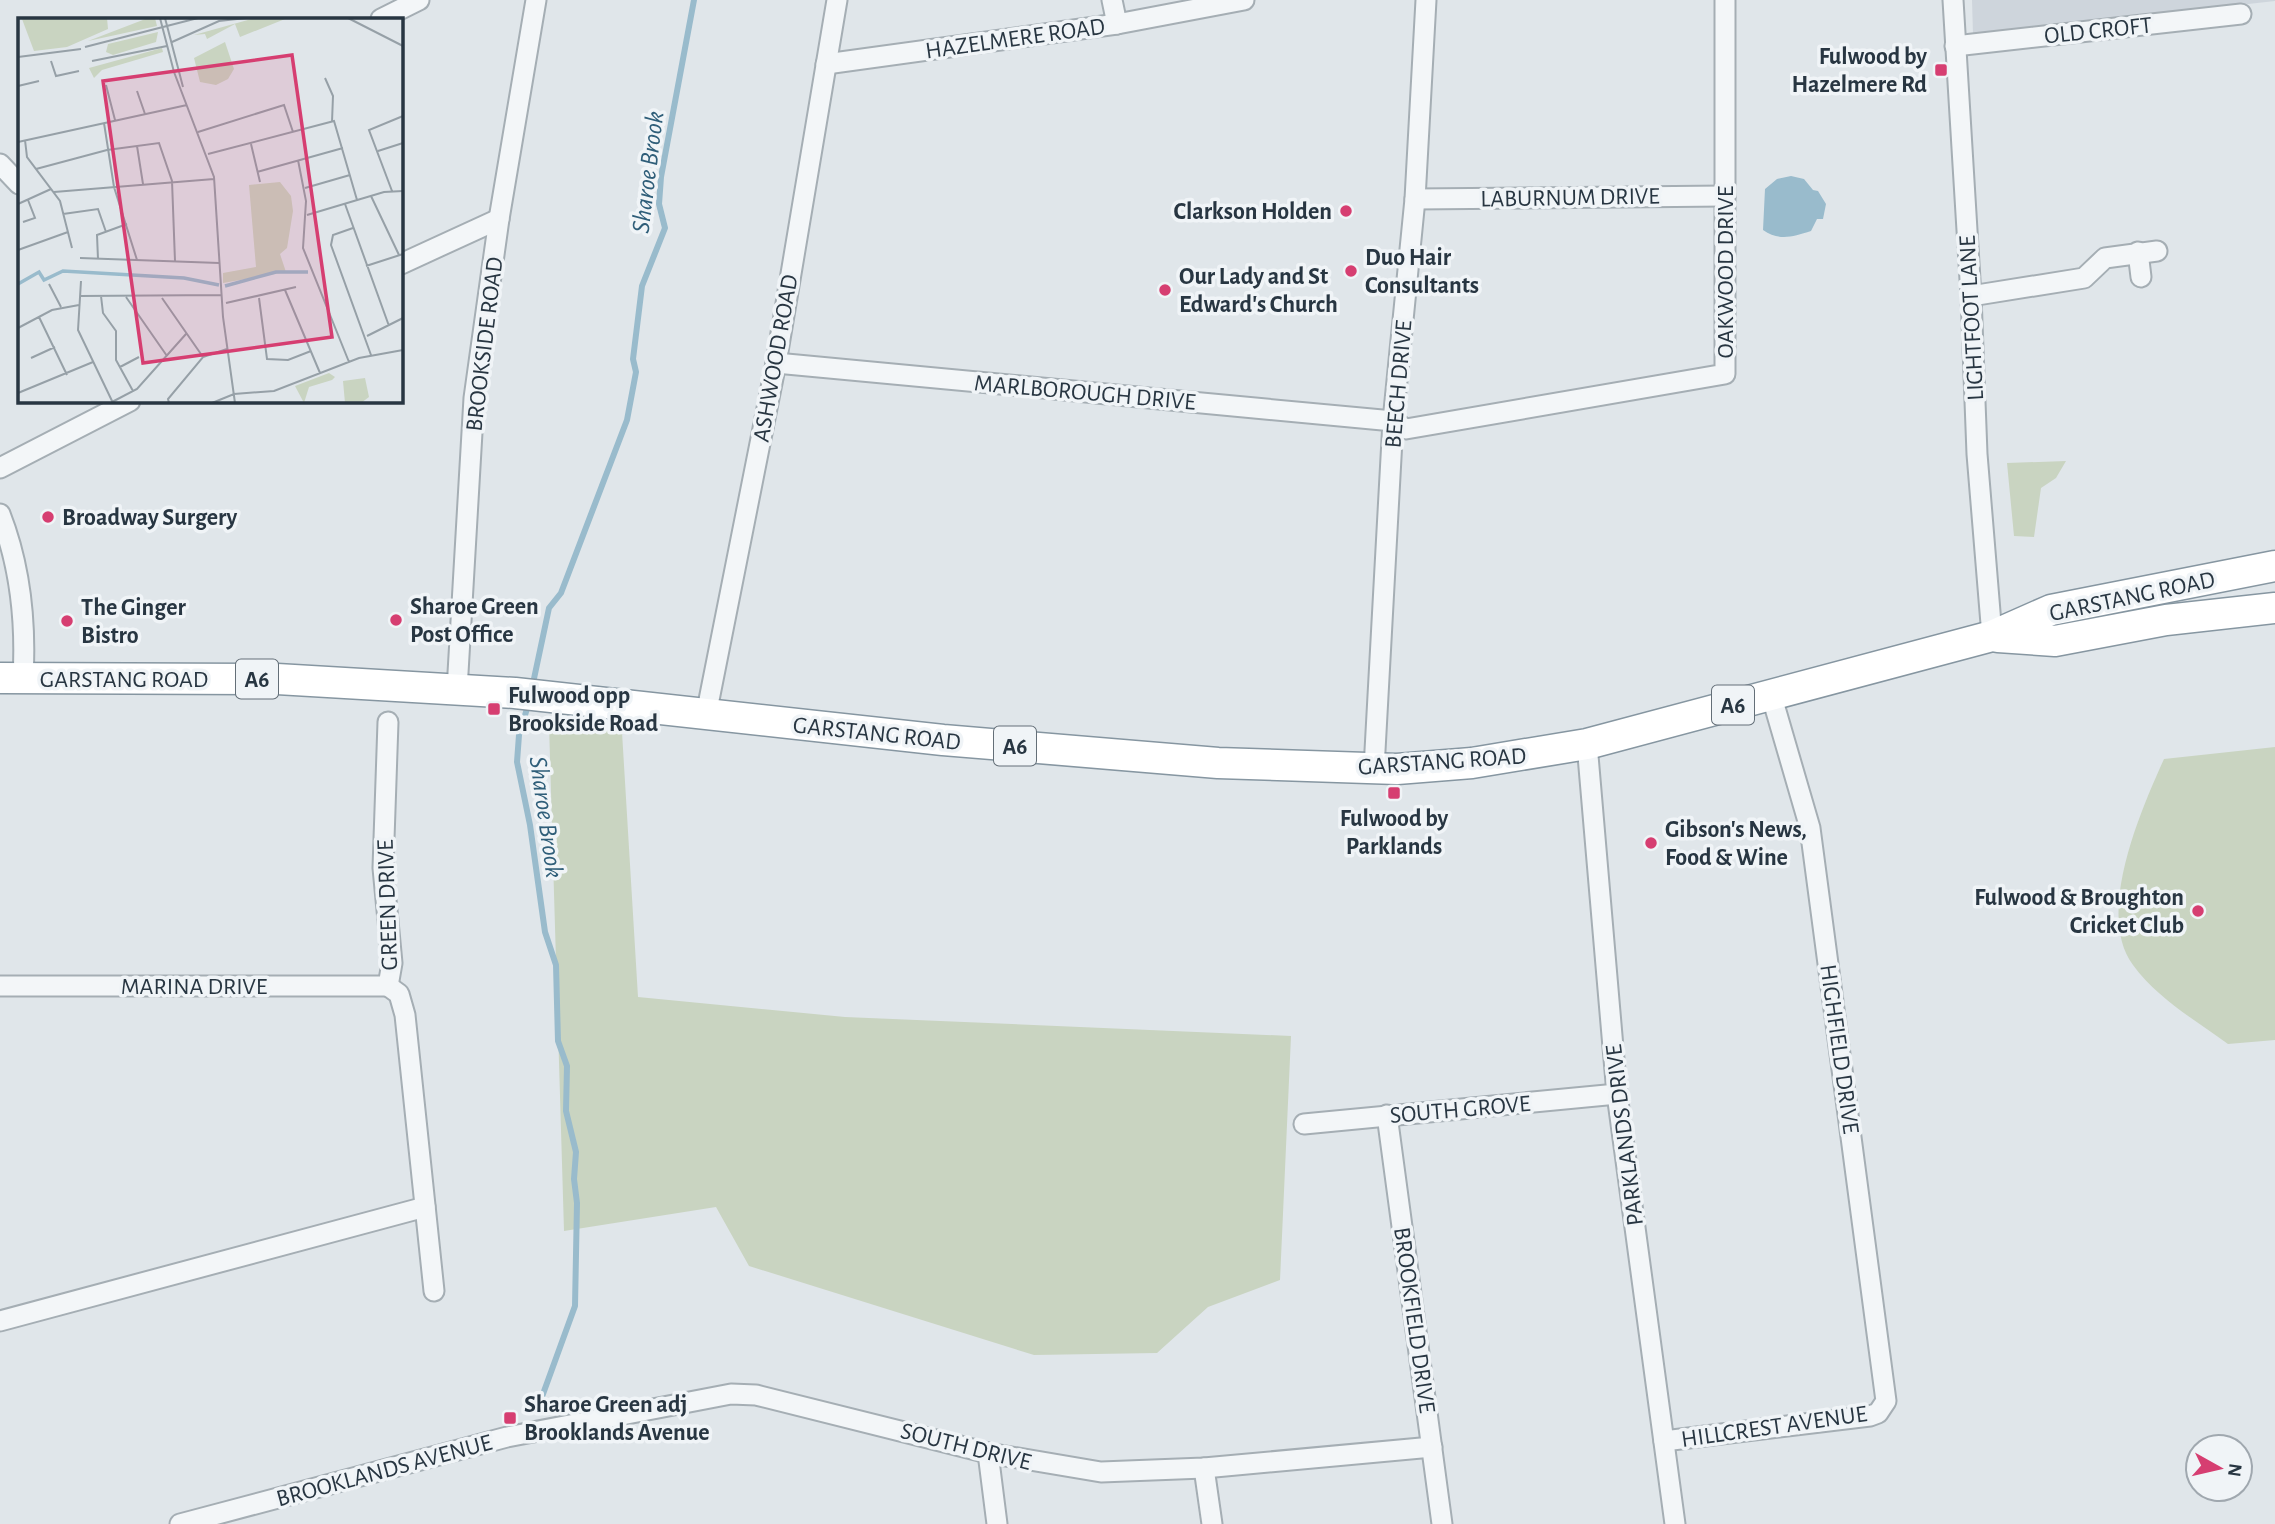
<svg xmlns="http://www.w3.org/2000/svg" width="2275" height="1524" font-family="'Alegreya Sans',sans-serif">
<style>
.built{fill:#ced5dc}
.green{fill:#c9d4c1}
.water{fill:#9bc}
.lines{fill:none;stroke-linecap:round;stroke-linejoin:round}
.stream{stroke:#9bc;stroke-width:6}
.minor-casing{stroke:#a5aeb4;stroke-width:23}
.highway-casing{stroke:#8696a1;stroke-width:33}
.minor{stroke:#f3f6f8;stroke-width:19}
.highway{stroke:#fff;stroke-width:30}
.poi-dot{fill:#d63e71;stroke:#f0f4f7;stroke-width:2.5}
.labels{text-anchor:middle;stroke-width:7;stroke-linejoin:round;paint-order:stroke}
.shield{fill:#f0f4f7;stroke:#646f78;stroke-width:2}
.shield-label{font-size:23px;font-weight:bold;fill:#283642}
.street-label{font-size:24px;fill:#283642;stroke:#f0f4f7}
.poi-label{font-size:24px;font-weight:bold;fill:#283642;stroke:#f0f4f7;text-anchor:start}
.water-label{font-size:26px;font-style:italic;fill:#2f5e79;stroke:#f0f4f7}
.inset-river{fill:none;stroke:#9bc;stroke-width:3.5}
.inset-road{fill:none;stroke:#96a0a7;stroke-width:2}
.view{fill:#d63e71;fill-opacity:0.15;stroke:#d63e71;stroke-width:3.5}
.inset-edge{fill:none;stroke:#283642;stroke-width:3.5}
</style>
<rect width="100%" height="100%" fill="#e0e6ea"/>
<polygon class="built" points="1972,0 2275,0 2275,1 1973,35"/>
<g class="green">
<polygon points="2066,461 2056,478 2041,488 2034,537 2014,536 2007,463"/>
<polygon points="549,724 622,732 638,997 845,1017 1291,1036 1280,1280 1208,1307 1157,1353 1034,1355 749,1266 716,1207 564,1231"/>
<path d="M 2275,747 L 2275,1040 L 2228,1044 C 2195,1020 2157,998 2133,965 C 2095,914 2141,810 2164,759 Z"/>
</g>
<path class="water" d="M 1791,176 L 1804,179 L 1813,190 L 1818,191 L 1826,204 L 1823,219 L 1817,219 L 1811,231 C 1792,237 1779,241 1763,230 L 1765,189 L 1777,179 Z"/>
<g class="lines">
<g class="stream">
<polyline points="532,688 549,608 561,593 627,420 636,372 633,359 642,286 665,228 659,204 661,177 694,0"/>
<polyline points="529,702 519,735 517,762 530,825 545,932 556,965 558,1041 567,1066 566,1111 576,1152 574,1179 577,1203 575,1306 539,1405"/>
</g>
<g class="minor-casing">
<g id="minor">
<polyline points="1112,0 1117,24"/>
<polyline points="1953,0 1971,296 1977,454 1992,636"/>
<polyline points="381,19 419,0"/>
<polyline points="1955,46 2241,14"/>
<polyline points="826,64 1117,24 1244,0"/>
<polyline points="0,164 19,184"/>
<polyline points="1415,199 1725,196"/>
<polyline points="2138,252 2141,277"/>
<polyline points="401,264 499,219"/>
<polyline points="1971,296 2084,278 2105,258 2157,251"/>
<polyline points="776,363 1393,421 1406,429 1725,374 1725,0"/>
<polyline points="0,468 130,401"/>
<path d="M 0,514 C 20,565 26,624 23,678"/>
<polyline points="457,690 474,398 499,219 536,0"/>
<polyline points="706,715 776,363 837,0"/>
<polyline points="1587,744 1617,1094 1675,1524"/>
<polyline points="1374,769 1393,421 1415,199 1426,0"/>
<polyline points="0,986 388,986"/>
<polyline points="388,986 399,994 405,1015 434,1291"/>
<polyline points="388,986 392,963 383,868 388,722"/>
<polyline points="1387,1115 1442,1524"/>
<polyline points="1304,1124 1617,1094"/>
<polyline points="0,1321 425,1207"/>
<polyline points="1664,1441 1870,1416 1878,1413 1886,1401 1810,828 1771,694"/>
<polyline points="988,1453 997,1524"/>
<polyline points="1204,1468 1212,1524"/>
<polyline points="180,1524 507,1437 731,1394 756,1395 988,1453 1101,1472 1204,1468 1432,1447"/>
</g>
</g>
<g class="highway-casing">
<g id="highway">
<polyline points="1998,637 2055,641 2166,620 2275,608"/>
<polyline points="0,678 277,679 515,693 943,740 1218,763 1397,769 1472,763 1587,744 1992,636 2051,610 2275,566"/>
</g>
</g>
<use href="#minor" class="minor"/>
<use href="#highway" class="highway"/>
</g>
<g class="poi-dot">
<rect x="1934" y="63" width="14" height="14" rx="3.5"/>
<circle cx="1346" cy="211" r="7"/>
<circle cx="1351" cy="271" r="7"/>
<circle cx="1165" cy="290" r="7"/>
<circle cx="48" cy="517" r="7"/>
<circle cx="396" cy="620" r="7"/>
<circle cx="67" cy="621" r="7"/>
<rect x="487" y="702" width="14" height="14" rx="3.5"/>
<rect x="1387" y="786" width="14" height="14" rx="3.5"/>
<circle cx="1651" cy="843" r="7"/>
<circle cx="2198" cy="911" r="7"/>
<rect x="503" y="1411" width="14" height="14" rx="3.5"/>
</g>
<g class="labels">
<g class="shield">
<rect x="236" y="659.5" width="42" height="39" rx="5"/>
<rect x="1712" y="685.5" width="42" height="39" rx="5"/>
<rect x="994" y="726.5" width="42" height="39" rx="5"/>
</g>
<g class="shield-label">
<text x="257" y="687">A6</text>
<text x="1733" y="713">A6</text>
<text x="1015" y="754">A6</text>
</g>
<g class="street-label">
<text transform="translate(2098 30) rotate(-6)" y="8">OLD CROFT</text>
<text transform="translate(1015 38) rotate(-8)" y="8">HAZELMERE ROAD</text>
<text transform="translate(1570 197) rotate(-1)" y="8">LABURNUM DRIVE</text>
<text transform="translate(1725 272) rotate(-90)" y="8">OAKWOOD DRIVE</text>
<text transform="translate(1971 318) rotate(-93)" y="8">LIGHTFOOT LANE</text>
<text transform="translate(484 344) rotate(-83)" y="8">BROOKSIDE ROAD</text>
<text transform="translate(775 358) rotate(-80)" y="8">ASHWOOD ROAD</text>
<text transform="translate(1398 384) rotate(-85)" y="8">BEECH DRIVE</text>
<text transform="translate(1085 392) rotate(5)" y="8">MARLBOROUGH DRIVE</text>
<text transform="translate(2132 596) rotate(-12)" y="8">GARSTANG ROAD</text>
<text x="124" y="687">GARSTANG ROAD</text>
<text transform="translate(877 733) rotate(6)" y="8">GARSTANG ROAD</text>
<text transform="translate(1442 761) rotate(-4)" y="8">GARSTANG ROAD</text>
<text transform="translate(387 905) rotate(-92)" y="8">GREEN DRIVE</text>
<text x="194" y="994">MARINA DRIVE</text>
<text transform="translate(1840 1049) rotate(82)" y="8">HIGHFIELD DRIVE</text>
<text transform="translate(1460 1109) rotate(-5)" y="8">SOUTH GROVE</text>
<text transform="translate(1624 1135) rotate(-97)" y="8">PARKLANDS DRIVE</text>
<text transform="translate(1415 1320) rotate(82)" y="8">BROOKFIELD DRIVE</text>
<text transform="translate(1774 1426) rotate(-8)" y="8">HILLCREST AVENUE</text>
<text transform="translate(966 1446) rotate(14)" y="8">SOUTH DRIVE</text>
<text transform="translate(384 1470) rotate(-15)" y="8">BROOKLANDS AVENUE</text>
</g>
<g class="poi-label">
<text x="1927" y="64" text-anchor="end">Fulwood by<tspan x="1927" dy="28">Hazelmere Rd</tspan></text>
<text x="1332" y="219" text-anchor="end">Clarkson Holden</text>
<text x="1365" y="265">Duo Hair<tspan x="1365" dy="28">Consultants</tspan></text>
<text x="1179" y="284">Our Lady and St<tspan x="1179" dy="28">Edward's Church</tspan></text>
<text x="62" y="525">Broadway Surgery</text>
<text x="410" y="614">Sharoe Green<tspan x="410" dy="28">Post Office</tspan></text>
<text x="81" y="615">The Ginger<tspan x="81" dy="28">Bistro</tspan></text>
<text x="508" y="703">Fulwood opp<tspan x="508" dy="28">Brookside Road</tspan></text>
<text x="1394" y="826" text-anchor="middle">Fulwood by<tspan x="1394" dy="28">Parklands</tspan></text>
<text x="1665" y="837">Gibson's News,<tspan x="1665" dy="28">Food &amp; Wine</tspan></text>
<text x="2184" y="905" text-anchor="end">Fulwood &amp; Broughton<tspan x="2184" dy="28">Cricket Club</tspan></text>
<text x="524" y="1412">Sharoe Green adj<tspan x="524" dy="28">Brooklands Avenue</tspan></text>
</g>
<g class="water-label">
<text transform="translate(647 172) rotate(-83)" y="9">Sharoe Brook</text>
<text transform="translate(547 817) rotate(82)" y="9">Sharoe Brook</text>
</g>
</g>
<g transform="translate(18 18)">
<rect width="385" height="385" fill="#e0e6ea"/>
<path d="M 89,0 L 90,11 L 49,29 L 16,33 L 4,1 ZM 130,0 L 137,0 L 139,8 L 70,23 ZM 237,0 L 267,1 L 222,19 L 217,6 L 189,21 L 187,16 L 176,17 ZM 140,14 L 138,24 L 95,37 L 88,34 L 90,26 ZM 207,24 L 216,51 L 210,61 L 198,67 L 182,64 L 176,40 ZM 144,30 L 145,34 L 84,52 L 76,60 L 71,50 ZM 262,164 L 273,178 L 275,193 L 269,230 L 262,236 L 268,254 L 205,265 L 205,255 L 238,249 L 231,167 ZM 311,355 L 317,359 L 314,362 L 291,369 L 286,385 L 277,368 ZM 347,360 L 351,379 L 343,385 L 327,385 L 325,363 Z" fill="#c9d4c1"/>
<path class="inset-river" d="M 0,266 L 21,254 L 26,262 L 45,253 L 166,260 L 201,267M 207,268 L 258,254 L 290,254"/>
<path class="inset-road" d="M 142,0 L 156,54 L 196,159 L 205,299 L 217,385M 147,0 L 165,69M 330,0 L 385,28M 154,24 L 201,3 L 228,0M 67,29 L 180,0M 0,39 L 63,31M 33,43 L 38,58 L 61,53M 74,43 L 149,28M 307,60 L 315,78 L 314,104M 88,67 L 97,102M 0,68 L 21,63M 119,73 L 127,96M 86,105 L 96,169 L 119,242M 180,114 L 266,87 L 275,114M 7,122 L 9,139 L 42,183 L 54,230M 0,124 L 169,87M 233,126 L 242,164M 119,128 L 125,166M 360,133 L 385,125M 190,136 L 316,103 L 339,182M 280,142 L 288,183 L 285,230 L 331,344M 18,151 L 89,132 L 141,125 L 154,163 L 157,243M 239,154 L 325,130M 287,170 L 332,157M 374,173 L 351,112 L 385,98M 36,174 L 196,161M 353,178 L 381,237M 0,186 L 33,171M 327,186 L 371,308M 45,196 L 80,191 L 88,214M 289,197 L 366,174 L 385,173M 5,204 L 17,200 L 10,182M 335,210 L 315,217 L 313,227 L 353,337M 0,232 L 50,214M 62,240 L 201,245M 80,241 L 79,217 L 109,206M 348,248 L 385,236M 63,263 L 60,312 L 95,385M 31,266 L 43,289M 267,272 L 302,355M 62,278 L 203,277M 83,278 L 85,295 L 98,313 L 98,342 L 115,373M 108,279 L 149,338M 144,280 L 185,339M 241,280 L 249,341 L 270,342 L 293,333M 208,285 L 278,269M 21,299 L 49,357M 0,310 L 34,292 L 61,287M 349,318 L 385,300M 13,340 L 37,329M 102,349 L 121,339M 0,375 L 75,344M 94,384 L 119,371 L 168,316M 151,385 L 150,381 L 185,339 L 209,331M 194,385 L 216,376 L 256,373 L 341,340 L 385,332"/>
<path class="view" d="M 274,37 L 314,319 L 125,345 L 85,63 Z"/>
<rect width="385" height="385" class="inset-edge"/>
</g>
<g transform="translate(2219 1468) rotate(98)"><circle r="33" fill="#f0f4f7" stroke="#a0a8af" stroke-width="2"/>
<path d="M0-5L12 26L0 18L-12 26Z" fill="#d63e71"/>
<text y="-10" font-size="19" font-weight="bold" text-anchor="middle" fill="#283642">N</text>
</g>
</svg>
